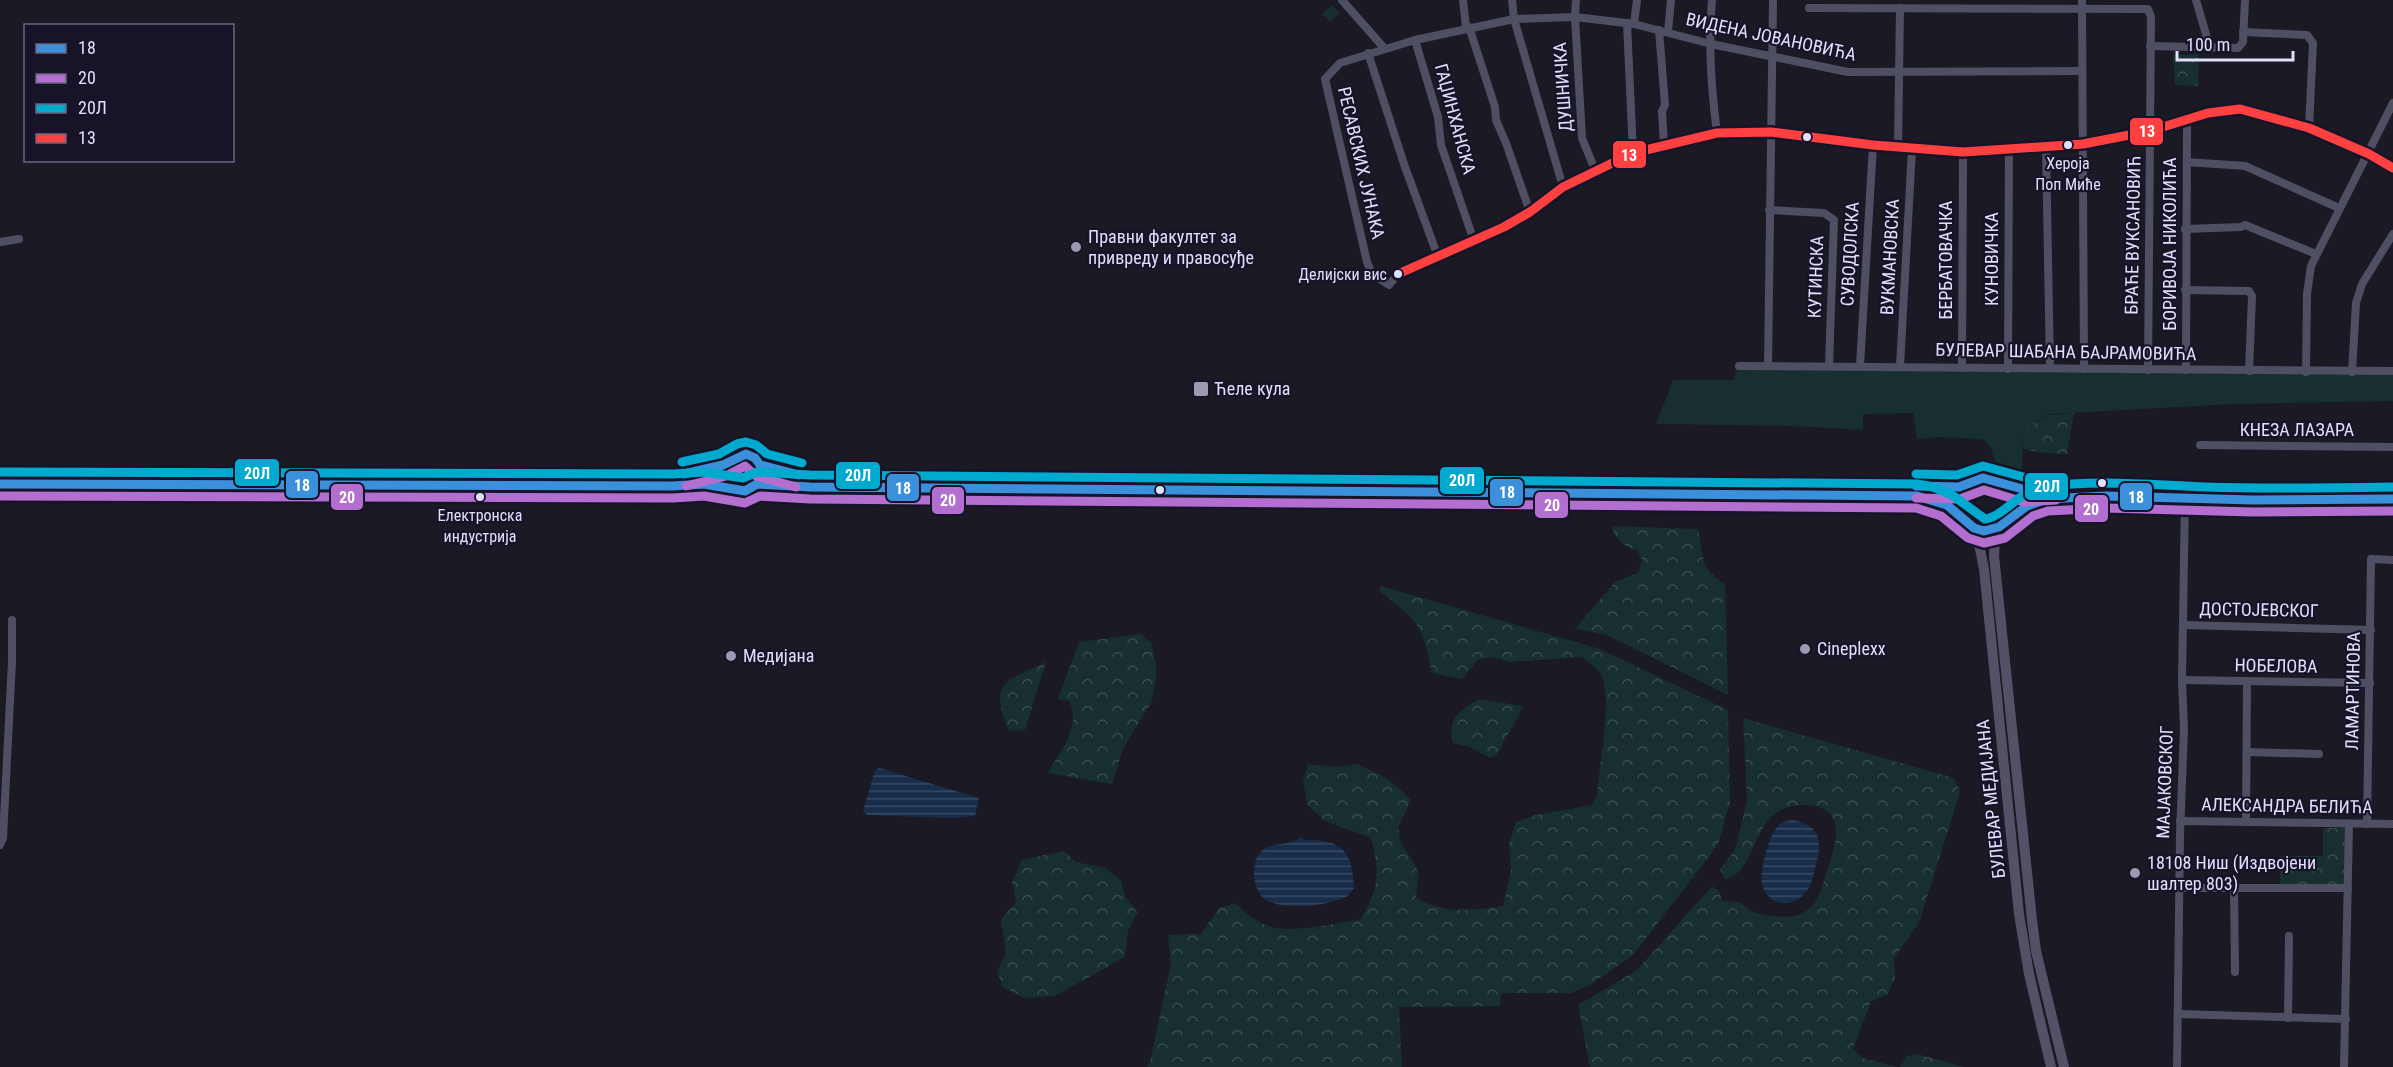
<svg xmlns="http://www.w3.org/2000/svg" width="2393" height="1067" font-family="'Roboto Condensed',sans-serif">
<style>
.grass{fill:#172f2e}
.forest{fill:url(#forest-crowns)}
.water{fill:url(#water-rules)}
.lines{fill:none;stroke-linecap:round;stroke-linejoin:round}
.minor{stroke:#4f4f63;stroke-width:8}
.major{stroke:#565067;stroke-width:10}
.bus-1-casing{stroke:#171429;stroke-width:14}
.bus-2-casing{stroke:#171429;stroke-width:14}
.bus-3-casing{stroke:#171429;stroke-width:14}
.bus-4-casing{stroke:#171429;stroke-width:14}
.bus-1{stroke:#3a90db;stroke-width:9}
.bus-2{stroke:#b36fd0;stroke-width:9}
.bus-3{stroke:#00a9ce;stroke-width:9}
.bus-4{stroke:#ff4040;stroke-width:9}
.bus-dot{fill:#e1dffb;stroke:#171429;stroke-width:2}
.poi-dot{fill:#9b9ab0;stroke:#171429;stroke-width:2}
.labels{text-anchor:middle;stroke-width:4.5;stroke-linejoin:round;paint-order:stroke}
.bus-label{font-size:16px;fill:#e1dffb;stroke:#171429}
.street-label{font-size:18px;fill:#e1dffb;stroke:#171429}
.poi-label{font-size:18px;fill:#e1dffb;stroke:#171429;text-anchor:start}
.line-badge{stroke:#171429;stroke-width:2}
.badge-label{font-size:16px;text-anchor:middle;font-weight:bold;fill:#fff}
</style>
<defs>
<pattern id="forest-crowns" width="20" height="18" patternUnits="userSpaceOnUse" patternTransform="scale(1.5)"><rect width="20" height="18" fill="#172f2e"/><path d="M2 6a3 3 0 1 1 6 0M12 15a3 3 0 1 1 6 0" fill="none" stroke="#384d4d"/></pattern>
<pattern id="water-rules" width="6" height="5" patternUnits="userSpaceOnUse" patternTransform="scale(1.5)"><rect width="6" height="5" fill="#172d4a"/><path d="M0 2.5h6" fill="none" stroke="#384b65"/></pattern>
</defs>
<rect width="100%" height="100%" fill="#1a1924"/>
<g class="grass">
<polygon points="1332,5 1340,13 1330,22 1322,14"/>
<polygon points="1737,367 2393,372 2393,401 2234,404 2049,414 2023,429 2022,474 2026,482 2000,476 1990,446 1982,439 1939,437 1917,439 1913,413 1863,414 1863,430 1790,426 1656,424 1673,380 1733,380"/>
</g>
<g class="forest">
<polygon points="2199,54 2198,86 2175,85 2173,55"/>
<polygon points="2074,413 2067,454 2046,453 2023,449 2023,429 2049,415"/>
<path d="M 1612,526 L 1698,529 C 1704,556 1699,569 1725,584 L 1728,695 L 1607,635 L 1575,629 L 1615,582 L 1638,573 L 1642,559 L 1637,550 C 1622,546 1615,540 1612,526 Z"/>
<path d="M 1381,586 L 1600,649 L 1728,710 L 1730,802 L 1718,845 L 1633,955 L 1590,985 L 1571,993 L 1501,993 L 1500,1006 L 1399,1007 L 1402,1067 L 1147,1067 L 1150,1062 L 1171,964 L 1168,935 L 1201,934 L 1219,908 L 1235,903 C 1245,913 1255,921 1269,926 C 1289,934 1339,923 1361,919 C 1379,887 1380,873 1371,838 L 1325,821 L 1308,806 L 1303,781 L 1308,764 L 1336,767 L 1357,764 L 1381,775 L 1398,787 L 1411,800 L 1398,828 L 1401,843 L 1419,872 L 1416,897 C 1443,915 1473,910 1503,906 L 1511,870 L 1509,843 L 1516,822 L 1536,815 L 1592,805 L 1597,796 C 1599,763 1612,706 1602,676 C 1599,669 1588,662 1582,657 L 1509,662 L 1493,657 L 1479,659 L 1462,679 L 1432,673 C 1423,625 1418,620 1379,591 Z"/>
<path d="M 1141,634 L 1152,644 L 1157,672 L 1152,701 L 1123,749 L 1112,784 L 1048,773 C 1060,751 1082,726 1069,701 L 1058,699 L 1079,642 Z"/>
<path d="M 1046,662 L 1025,730 L 1009,731 C 988,681 1005,682 1046,662 Z"/>
<path d="M 1479,699 L 1523,706 C 1516,723 1505,738 1497,755 L 1490,758 L 1470,747 L 1453,743 C 1447,718 1459,711 1479,699 Z"/>
<path d="M 1743,718 L 1954,778 L 1960,792 L 1919,923 L 1894,958 L 1895,978 L 1887,995 L 1871,1001 L 1853,1049 L 1863,1058 L 1897,1067 L 1590,1067 L 1578,1005 L 1637,970 L 1712,886 L 1719,891 L 1722,901 L 1740,902 C 1749,912 1759,915 1772,916 C 1787,917 1800,918 1811,907 C 1820,899 1822,885 1826,874 C 1835,846 1851,805 1803,805 C 1749,805 1759,874 1725,879 L 1720,869 L 1735,850 L 1747,801 Z"/>
<polygon points="2323,828 2345,828 2345,885 2280,885 2280,856 2323,856"/>
<polygon points="1064,851 1076,862 1106,868 1121,881 1125,896 1137,912 1128,931 1125,957 1055,996 1024,998 1003,987 997,971 1006,954 1001,919 1016,902 1012,882 1022,860"/>
<polygon points="1917,1054 1965,1067 1900,1067 1907,1056"/>
</g>
<g class="water">
<polygon points="879,768 979,798 975,816 952,818 867,815 863,811 875,771"/>
<path d="M 1793,820 C 1819,825 1823,840 1816,864 C 1814,871 1813,879 1810,886 C 1799,908 1769,910 1762,884 C 1759,873 1769,836 1777,827 C 1781,822 1787,821 1793,820 Z"/>
<path d="M 1302,837 L 1304,840 C 1342,840 1352,849 1354,888 L 1348,896 C 1327,906 1292,910 1270,902 C 1259,898 1255,886 1254,875 C 1254,865 1255,857 1263,850 C 1272,842 1284,846 1294,841 C 1297,840 1299,838 1302,837 Z"/>
</g>
<g class="lines">
<g class="minor">
<polyline points="1342,0 1384,48"/>
<polyline points="1463,0 1466,27"/>
<polyline points="1512,0 1514,19 1563,187"/>
<polyline points="1576,0 1575,17 1582,138 1595,170"/>
<path d="M 1712,0 C 1708,44 1711,88 1717,133"/>
<polyline points="2082,0 2084,369"/>
<polyline points="2196,0 2210,48"/>
<polyline points="1809,8 2148,9 2151,17 2148,370"/>
<polyline points="1627,23 1633,153"/>
<polyline points="1634,24 1637,0"/>
<polyline points="1469,27 1495,107 1496,120 1506,143 1530,212"/>
<polyline points="1659,30 1665,105 1662,111 1664,145"/>
<polyline points="1668,32 1671,0"/>
<polyline points="2243,32 2307,35 2313,43 2309,128"/>
<polyline points="1415,40 1438,117 1441,145 1474,241"/>
<polyline points="2150,46 2238,48 2243,42 2245,0"/>
<polyline points="1368,53 1405,167 1438,257"/>
<polyline points="2082,71 1848,72 1711,44 1634,24 1575,17 1514,19 1415,40 1340,63 1325,79 1367,262 1372,274 1389,285 1398,274 1504,227 1530,212 1563,187 1633,153 1717,133 1771,132 1873,145 1963,152 2083,144 2150,131 2208,113 2240,109 2260,113 2309,128 2369,154 2393,168"/>
<polyline points="1898,147 1900,8"/>
<polyline points="2046,147 2050,368"/>
<polyline points="2187,162 2245,166 2339,208"/>
<polyline points="1769,210 1824,213 1834,220 1829,366"/>
<polyline points="2185,229 2241,227 2245,225 2316,254"/>
<polyline points="0,242 19,239"/>
<polyline points="2185,290 2249,291 2252,296 2249,371"/>
<polyline points="1739,366 2393,371"/>
<polyline points="1768,366 1773,0"/>
<polyline points="1860,366 1873,145"/>
<polyline points="1900,366 1912,149"/>
<polyline points="1962,368 1963,152"/>
<polyline points="2008,369 2009,148"/>
<polyline points="2186,370 2187,119"/>
<polyline points="2306,372 2307,294 2311,266 2393,103"/>
<polyline points="2352,372 2356,303 2362,284 2393,234"/>
<polyline points="2200,445 2393,447"/>
<polyline points="2183,625 2371,630"/>
<polyline points="2182,680 2370,683"/>
<polyline points="2247,752 2319,754"/>
<polyline points="2180,821 2393,824"/>
<polyline points="2246,822 2247,682"/>
<polyline points="2367,824 2371,559 2393,560"/>
<polyline points="0,845 3,838 12,661 12,620"/>
<polyline points="2179,888 2348,888"/>
<polyline points="2234,888 2235,972"/>
<polyline points="2178,1014 2346,1019"/>
<polyline points="2288,1018 2289,936"/>
<polyline points="2177,1067 2180,835 2184,729 2182,680 2185,498"/>
<polyline points="2344,1067 2349,824"/>
</g>
<g class="major">
<circle cx="743" cy="473" r="18"/>
<polyline points="760,465 790,474 808,476 1945,487 1969,485 1983,478 1991,479 2004,485 2026,490 2097,484 2393,489"/>
<polyline points="0,474 313,472 670,476 698,472 727,463"/>
<polyline points="0,484 673,486 704,484 731,487"/>
<polyline points="757,484 1917,496 1943,504 1962,516"/>
<path d="M 1969,485 C 1937,524 2003,551 2012,511 C 2014,501 2011,493 2004,485"/>
<polyline points="2011,516 2029,503 2067,499 2393,499"/>
<polyline points="1972,527 1980,549 1984,569 2019,914 2029,974 2051,1067"/>
<polyline points="1999,529 1995,538 1994,556 2032,920 2036,951 2064,1067"/>
</g>
<g class="bus-1-casing">
<g id="bus-1">
<polyline points="684,474 723,465 746,454 755,458 760,465 799,475"/>
<polyline points="0,484 673,486 704,484 745,491 757,484 810,487 1917,496 1947,505 1974,528 1984,531 1999,527 2027,506 2046,499 2106,496 2253,500 2393,499"/>
<polyline points="1916,486 1959,487 1983,478 2026,490 2055,488"/>
</g>
</g>
<g class="bus-2-casing">
<g id="bus-2">
<polyline points="686,486 726,476 745,466 756,476 796,487"/>
<polyline points="0,496 673,498 704,496 745,503 760,496 810,499 1916,508 1941,516 1968,538 1984,543 2005,538 2033,516 2048,511 2106,508 2253,512 2393,511"/>
<polyline points="1916,498 1960,499 1984,490 2024,502 2056,500"/>
</g>
</g>
<g class="bus-3-casing">
<g id="bus-3">
<polyline points="682,462 719,454 737,444 746,442 756,445 767,454 802,463"/>
<path d="M 0,472 L 673,474 L 704,472 L 743,478 L 757,472 L 810,475 L 1917,484 L 1933,487 L 1952,495 L 1985,519 C 2003,517 2019,491 2044,487 C 2096,479 2152,485 2205,487 C 2267,489 2330,488 2393,487"/>
<polyline points="1916,474 1957,475 1983,466 2027,478 2054,476"/>
</g>
</g>
<g class="bus-4-casing">
<polyline id="bus-4" points="1398,274 1504,227 1530,212 1563,187 1633,153 1717,133 1771,132 1873,145 1963,152 2083,144 2150,131 2208,113 2240,109 2309,128 2369,154 2393,168"/>
</g>
<use href="#bus-1" class="bus-1"/>
<use href="#bus-2" class="bus-2"/>
<use href="#bus-3" class="bus-3"/>
<use href="#bus-4" class="bus-4"/>
</g>
<g class="bus-dot">
<circle cx="1807" cy="137" r="5"/>
<circle cx="2068" cy="145" r="5"/>
<circle cx="1398" cy="274" r="5"/>
<circle cx="2102" cy="483" r="5"/>
<circle cx="1160" cy="490" r="5"/>
<circle cx="480" cy="497" r="5"/>
</g>
<g class="poi-dot">
<circle cx="1076" cy="247" r="6"/>
<rect x="1193" y="381" width="16" height="16" rx="3"/>
<circle cx="1805" cy="649" r="6"/>
<circle cx="731" cy="656" r="6"/>
<circle cx="2135" cy="873" r="6"/>
</g>
<g class="labels">
<g class="bus-label">
<text x="2068" y="169">Хероја<tspan x="2068" dy="21">Поп Миће</tspan></text>
<text x="1387" y="280" text-anchor="end">Делијски вис</text>
<text x="480" y="521">Електронска<tspan x="480" dy="21">индустрија</tspan></text>
</g>
<g class="street-label">
<text transform="translate(1771 37) rotate(12)" y="6">ВИДЕНА ЈОВАНОВИЋА</text>
<text transform="translate(1563 87) rotate(-94)" y="6">ДУШНИЧКА</text>
<text transform="translate(1455 119) rotate(75)" y="6">ГАЏИНХАНСКА</text>
<text transform="translate(1361 163) rotate(77)" y="6">РЕСАВСКИХ ЈУНАКА</text>
<text transform="translate(2133 235) rotate(-89)" y="6">БРАЋЕ ВУКСАНОВИЋ</text>
<text transform="translate(2170 244) rotate(-90)" y="6">БОРИВОЈА НИКОЛИЋА</text>
<text transform="translate(1850 254) rotate(-87)" y="6">СУВОДОЛСКА</text>
<text transform="translate(1890 257) rotate(-87)" y="6">ВУКМАНОВСКА</text>
<text transform="translate(1992 259) rotate(-90)" y="6">КУНОВИЧКА</text>
<text transform="translate(1946 260) rotate(-90)" y="6">БЕРБАТОВАЧКА</text>
<text transform="translate(1816 277) rotate(-88)" y="6">КУТИНСКА</text>
<text transform="translate(2066 352) rotate(1)" y="6">БУЛЕВАР ШАБАНА БАЈРАМОВИЋА</text>
<text x="2297" y="436">КНЕЗА ЛАЗАРА</text>
<text transform="translate(2259 610) rotate(1)" y="6">ДОСТОЈЕВСКОГ</text>
<text transform="translate(2276 666) rotate(1)" y="6">НОБЕЛОВА</text>
<text transform="translate(2353 691) rotate(-89)" y="6">ЛАМАРТИНОВА</text>
<text transform="translate(2165 782) rotate(-88)" y="6">МАЈАКОВСКОГ</text>
<text transform="translate(1991 799) rotate(-96)" y="6">БУЛЕВАР МЕДИЈАНА</text>
<text transform="translate(2287 806) rotate(1)" y="6">АЛЕКСАНДРА БЕЛИЋА</text>
</g>
<g class="poi-label">
<text x="1088" y="243">Правни факултет за<tspan x="1088" dy="21">привреду и правосуђе</tspan></text>
<text x="1214" y="395">Ћеле кула</text>
<text x="1817" y="655">Cineplexx</text>
<text x="743" y="662">Медијана</text>
<text x="2147" y="869">18108 Ниш (Издвојени<tspan x="2147" dy="21">шалтер 803)</tspan></text>
</g>
</g>
<g class="line-badge">
<rect x="2129" y="117" width="35" height="29" rx="6" fill="#ff4040"/>
<rect x="1612" y="140" width="35" height="29" rx="6" fill="#ff4040"/>
<rect x="234" y="458" width="46" height="29" rx="6" fill="#00a9ce"/>
<rect x="835" y="461" width="46" height="29" rx="6" fill="#00a9ce"/>
<rect x="1439" y="466" width="46" height="29" rx="6" fill="#00a9ce"/>
<rect x="285" y="470" width="34" height="29" rx="6" fill="#3a90db"/>
<rect x="2024" y="472" width="45" height="29" rx="6" fill="#00a9ce"/>
<rect x="886" y="473" width="34" height="29" rx="6" fill="#3a90db"/>
<rect x="1489" y="478" width="35" height="29" rx="6" fill="#3a90db"/>
<rect x="2119" y="482" width="34" height="29" rx="6" fill="#3a90db"/>
<rect x="330" y="483" width="34" height="28" rx="6" fill="#b36fd0"/>
<rect x="931" y="486" width="34" height="29" rx="6" fill="#b36fd0"/>
<rect x="1534" y="491" width="35" height="28" rx="6" fill="#b36fd0"/>
<rect x="2074" y="494" width="35" height="29" rx="6" fill="#b36fd0"/>
</g>
<g class="badge-label">
<text x="2147" y="137">13</text>
<text x="1629" y="161">13</text>
<text x="257" y="479">20Л</text>
<text x="858" y="481">20Л</text>
<text x="1462" y="486">20Л</text>
<text x="302" y="491">18</text>
<text x="2047" y="492">20Л</text>
<text x="903" y="494">18</text>
<text x="1507" y="498">18</text>
<text x="2136" y="503">18</text>
<text x="347" y="503">20</text>
<text x="948" y="506">20</text>
<text x="1552" y="511">20</text>
<text x="2091" y="515">20</text>
</g>
<rect x="24" y="24" width="210" height="138" fill="#171429" stroke="#68657d" stroke-width="1.5"/>
<rect x="36" y="44" width="30" height="9" fill="#3a90db" stroke="#68657d" stroke-width="1.5"/>
<text x="78" y="54" font-size="18" fill="#e1dffb">18</text>
<rect x="36" y="74" width="30" height="9" fill="#b36fd0" stroke="#68657d" stroke-width="1.5"/>
<text x="78" y="84" font-size="18" fill="#e1dffb">20</text>
<rect x="36" y="104" width="30" height="9" fill="#00a9ce" stroke="#68657d" stroke-width="1.5"/>
<text x="78" y="114" font-size="18" fill="#e1dffb">20Л</text>
<rect x="36" y="134" width="30" height="9" fill="#ff4040" stroke="#68657d" stroke-width="1.5"/>
<text x="78" y="144" font-size="18" fill="#e1dffb">13</text>
<path d="M2177 51v9h116v-9" fill="none" stroke="#e1dffb" stroke-width="3"/>
<text x="2186" y="51" font-size="18" fill="#e1dffb" stroke="#171429" stroke-width="4.5" paint-order="stroke">100 m</text>
</svg>
